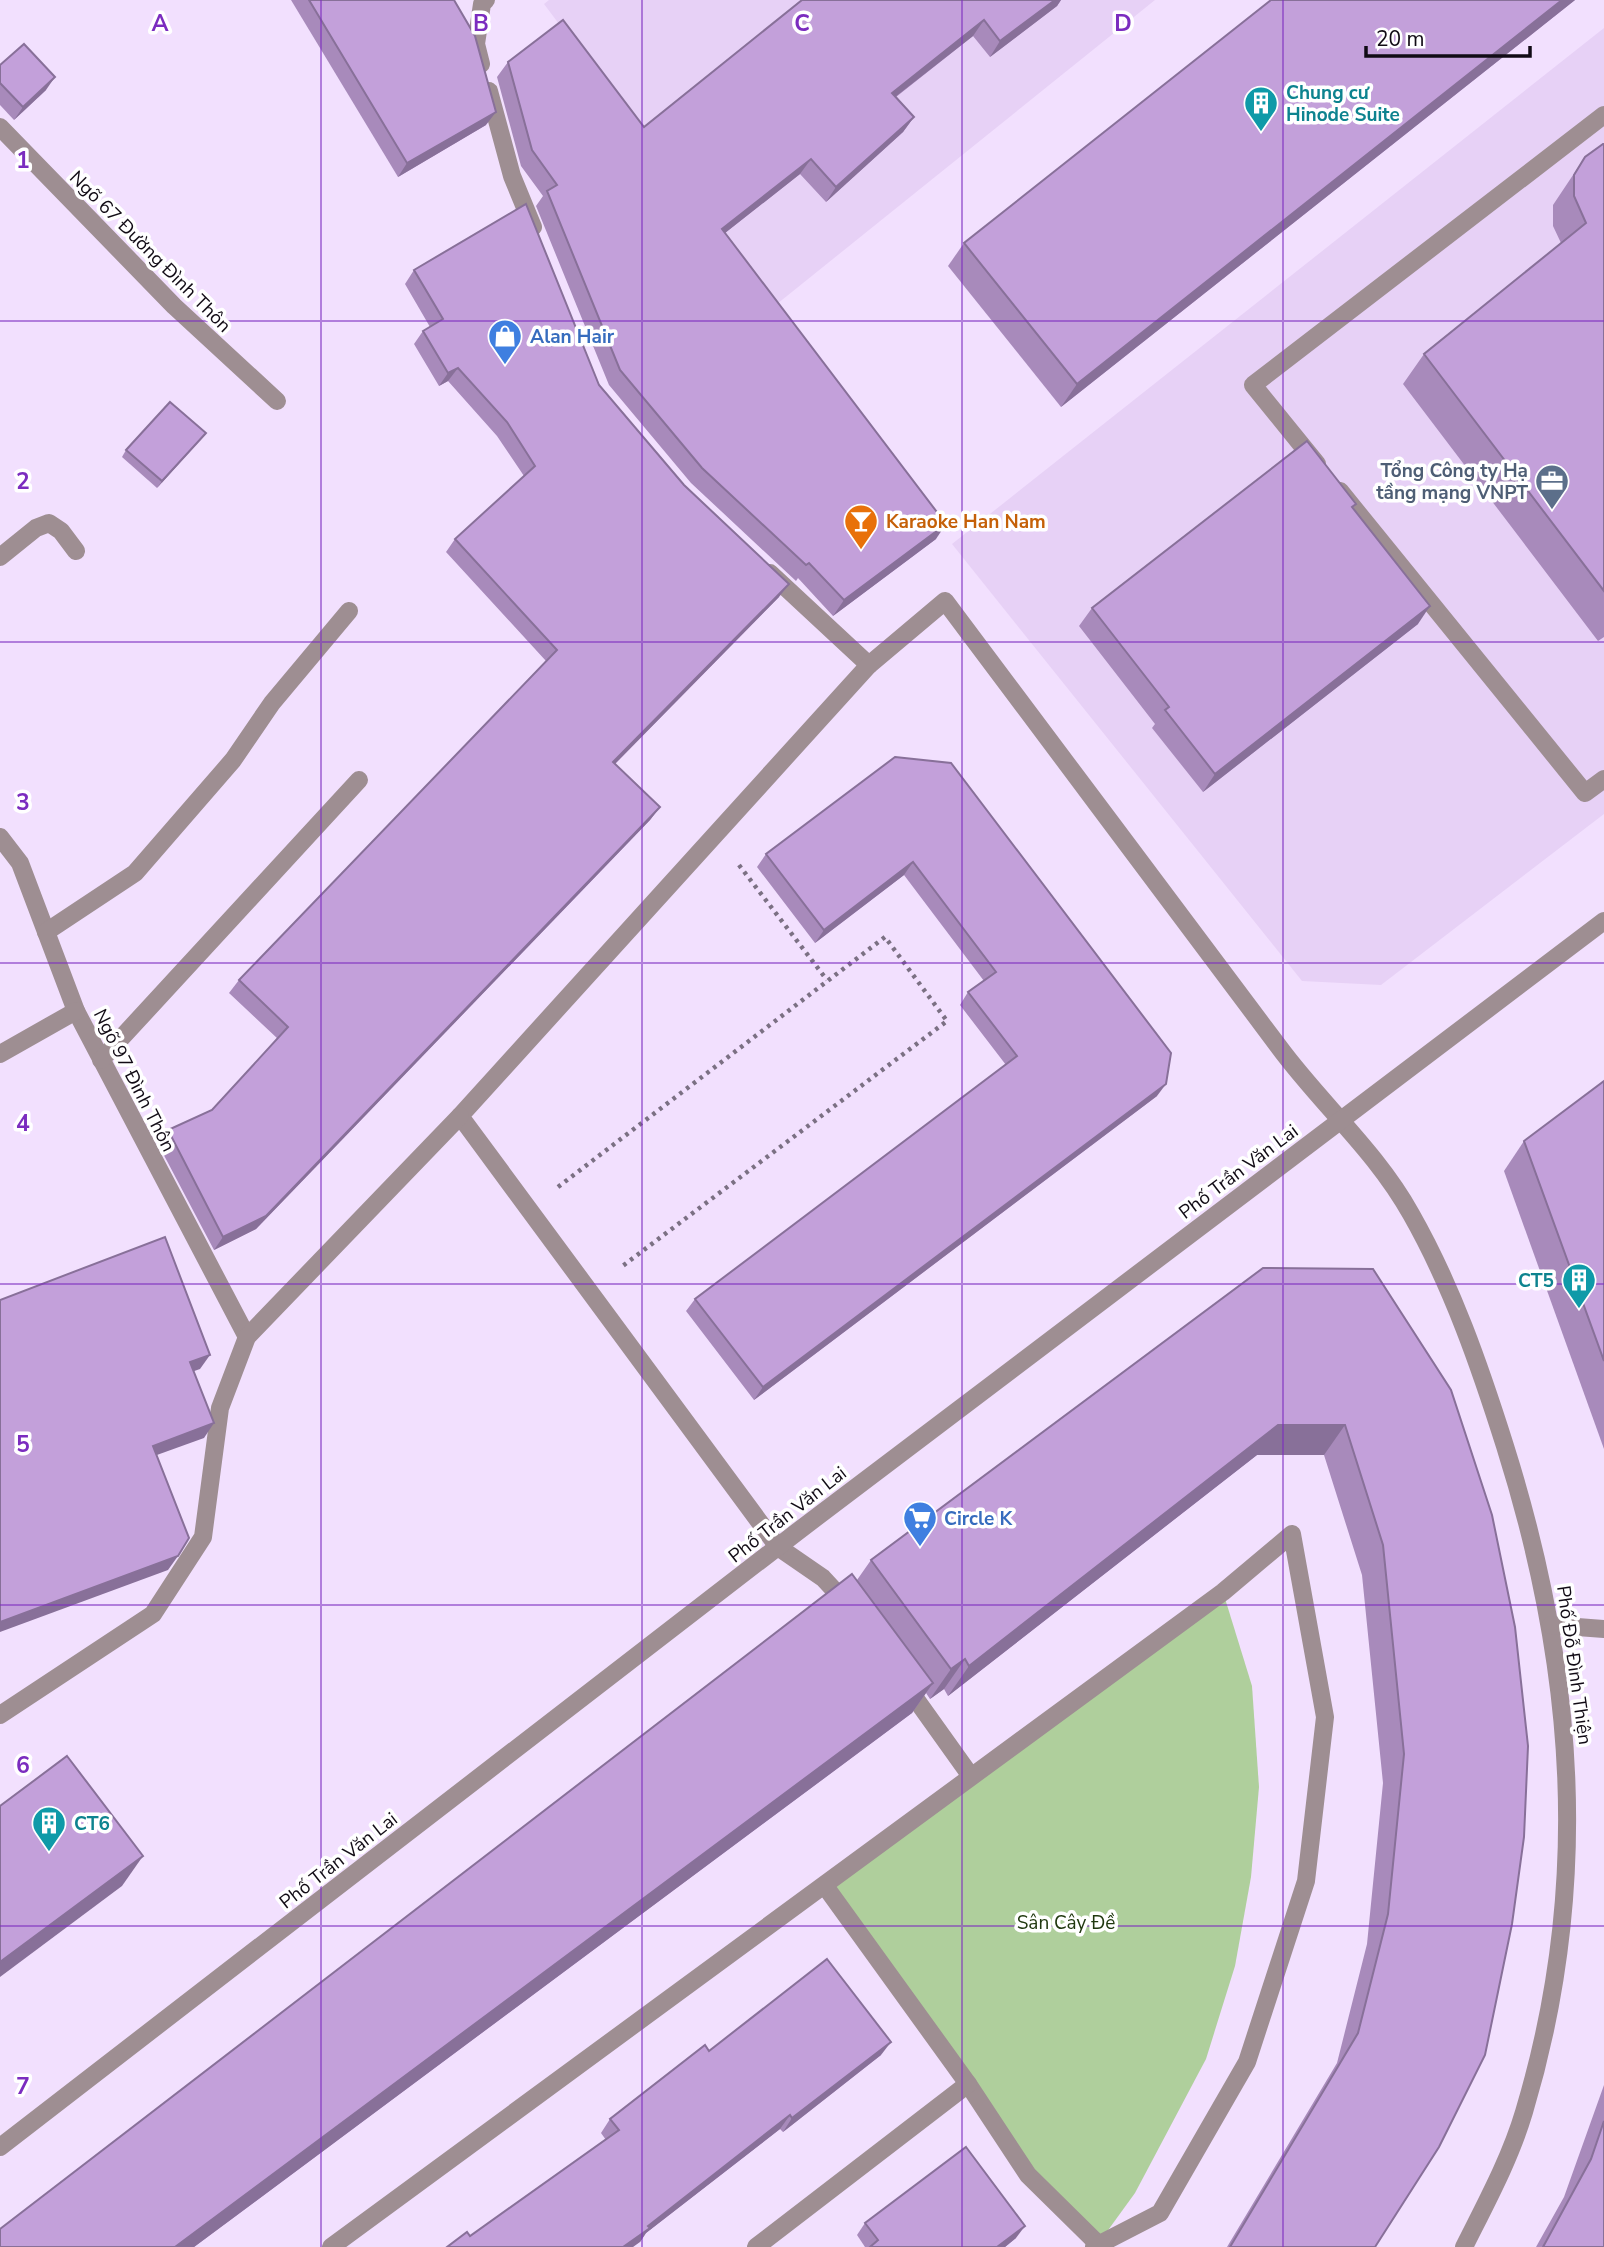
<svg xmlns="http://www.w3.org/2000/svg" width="1604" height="2247" font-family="'Nunito Sans',sans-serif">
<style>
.built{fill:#e7d1f6}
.park{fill:#afcf9c}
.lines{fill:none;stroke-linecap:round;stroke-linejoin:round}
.path{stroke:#7b7083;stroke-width:4.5;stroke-dasharray:3.5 5;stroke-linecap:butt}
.lane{stroke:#9e8e92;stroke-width:18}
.street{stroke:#9e8e92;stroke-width:18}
.wall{fill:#a88abb}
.shaded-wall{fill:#887099}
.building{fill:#c3a0da;stroke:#887099;stroke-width:2}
.grid{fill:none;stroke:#7b2cbf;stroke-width:2;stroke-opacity:0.55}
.labels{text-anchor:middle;stroke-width:7;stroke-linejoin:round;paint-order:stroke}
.culture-label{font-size:19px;font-weight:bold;fill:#0d838f;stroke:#fff;text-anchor:start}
.street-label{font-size:19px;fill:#110b15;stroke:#fff}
.shop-label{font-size:19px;font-weight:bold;fill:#366cbe;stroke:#fff;text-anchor:start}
.service-label{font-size:19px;font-weight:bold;fill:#4e5e75;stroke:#fff;text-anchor:end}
.food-label{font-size:19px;font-weight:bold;fill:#c56008;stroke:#fff;text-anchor:start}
.park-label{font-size:19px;fill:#20380f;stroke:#fff}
.grid-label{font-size:23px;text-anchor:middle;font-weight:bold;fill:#7b2cbf;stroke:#fff;stroke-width:7;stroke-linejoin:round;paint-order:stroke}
</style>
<rect width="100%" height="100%" fill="#f2e0fe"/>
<g class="built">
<polygon points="549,0 1155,0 772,308 544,4"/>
<polygon points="1604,28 1604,814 1381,985 1302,981 952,544"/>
</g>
<polygon class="park" points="1223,1592 1252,1686 1259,1787 1251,1877 1235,1966 1206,2059 1135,2193 1098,2244 1028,2175 825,1886"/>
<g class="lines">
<g class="path">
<polyline points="739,865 827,980"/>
<polyline points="558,1187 885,937 947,1021 620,1268"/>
</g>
<g class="lane">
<polyline points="481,64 476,44 482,4 486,0"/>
<polyline points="489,91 512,176 533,227"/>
<polyline points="0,127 174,306 277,401"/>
<polyline points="1317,464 1253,385 1604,115"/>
<polyline points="1340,491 1585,793 1604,779"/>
<polyline points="0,557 36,528 49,523 61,531 76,551"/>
<polyline points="770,573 869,665"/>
<polyline points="0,837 20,863 76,1011 247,1337"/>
<polyline points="46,932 135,873 233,760 272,703 349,611"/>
<polyline points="0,1054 76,1011"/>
<polyline points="101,1060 359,780"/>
<polyline points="778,1547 823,1578 848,1605"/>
<polyline points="905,1684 970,1775"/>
</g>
<g class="street">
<path d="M 778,1547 L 460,1116 L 869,665 L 945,601 C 1056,750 1168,898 1279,1047 C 1321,1104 1376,1151 1411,1214 C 1452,1286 1480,1367 1505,1446 C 1575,1668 1592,1886 1524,2112 C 1510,2159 1486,2203 1464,2247"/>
<polyline points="1551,1625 1604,1629"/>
<polyline points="0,1715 153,1614 203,1537 220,1408 247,1337 460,1116"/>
<polyline points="825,1886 968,2084 1028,2175 1098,2244 1105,2247"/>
<polyline points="0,2147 797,1532 1604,921"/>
<polyline points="331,2247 1223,1592 1292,1534 1325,1717 1306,1881 1247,2062 1160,2213 1094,2247"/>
<polyline points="756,2247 968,2084"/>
</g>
</g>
<g class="wall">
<polygon points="291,0 454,0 486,125 398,177"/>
<polygon points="802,0 1061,0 1057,6 990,57 973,36 896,97 914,117 903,132 826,202 800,174 725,233 936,539 833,616 798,578 796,581 691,483 609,385 536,206 543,196 521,166 497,77 508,62 644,127"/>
<polygon points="1271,0 1575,0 1061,407 948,266 964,243"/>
<polygon points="0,65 46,90 14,120 0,105"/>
<polygon points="1604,144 1604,637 1598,641 1403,384 1424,354 1561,243 1553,226 1553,205 1585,157"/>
<polygon points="414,270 599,385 779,597 615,764 660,807 650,820 256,1229 214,1250 158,1144 168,1130 212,1110 278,1039 229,993 239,980 546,661 446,552 455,539 524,476 497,436 448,381 439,386 414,344 423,331 430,327 405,284"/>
<polygon points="206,433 157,488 122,457 126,450"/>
<polygon points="1356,504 1353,508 1418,624 1203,792 1152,728 1155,724 1079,626 1092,608"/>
<polygon points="895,757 1157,1096 754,1400 686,1311 695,1299 1006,1065 960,1005 968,992 984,981 904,875 815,943 757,867 766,854"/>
<polygon points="1604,1081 1604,1449 1504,1171 1524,1141"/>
<polygon points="1451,1390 1375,2247 1227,2247 1337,2063 1367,1944 1383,1783 1362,1575 1324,1455 1257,1455 948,1696 944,1689 930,1699 926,1693 912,1713 194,2247 0,2247 857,1580 871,1560"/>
<polygon points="709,2051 881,2055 783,2132 780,2129 646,2233 640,2242 470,2236 606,2140 601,2133 610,2119"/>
<polygon points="1604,2085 1604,2247 1536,2247 1564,2197"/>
<polygon points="865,2223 1016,2238 1005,2247 865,2247 857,2235"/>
</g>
<g class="shaded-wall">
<polygon points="1055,0 1061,0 1057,6 990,57 1000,41"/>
<polygon points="1562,0 1575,0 1061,407 1077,384"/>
<polygon points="984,20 973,36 881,108 892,93"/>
<polygon points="55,77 46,90 14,120 23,107"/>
<polygon points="496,112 486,125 398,177 407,163"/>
<polygon points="914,117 903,132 826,202 836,187"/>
<polygon points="811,159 800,174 711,244 722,229"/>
<polygon points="458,368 448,381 439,386 448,373"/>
<polygon points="206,433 201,439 157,488 162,481"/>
<polygon points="946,524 936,539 833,616 844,600"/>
<polygon points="789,584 779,597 604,775 613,762"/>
<polygon points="1430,606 1418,624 1203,792 1215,774"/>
<polygon points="660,807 650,820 256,1229 214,1250 223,1237"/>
<polygon points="913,862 904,875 815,943 824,930"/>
<polygon points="1166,1084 1157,1096 754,1400 763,1387"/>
<polygon points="210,1355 200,1369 180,1376 190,1362"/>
<polygon points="214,1423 204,1438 143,1460 153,1446"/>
<polygon points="1278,1425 1345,1425 1324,1455 1257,1455 948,1696 969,1666"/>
<polygon points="178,1556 168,1570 0,1632 0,1622"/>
<polygon points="965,1659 944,1689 930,1699 951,1669"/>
<polygon points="933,1683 912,1713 194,2247 175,2247"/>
<polygon points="143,1856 122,1886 0,1977 0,1962"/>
<polygon points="891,2042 881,2055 783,2132 792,2118"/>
<polygon points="790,2115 780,2129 646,2233 640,2242 633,2247 623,2247 648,2226"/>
<polygon points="1025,2226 1016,2238 1005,2247 997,2247"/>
</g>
<g class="building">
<polygon points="309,0 454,0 475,36 496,112 407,163"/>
<polygon points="802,0 1055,0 1000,41 984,20 892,93 914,117 836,187 811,159 722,229 946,524 844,600 809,563 806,565 702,468 620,370 547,191 557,185 532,150 508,62 563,20 644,127"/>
<polygon points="1271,0 1562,0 1077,384 964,243"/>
<polygon points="24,44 55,77 23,107 0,83 0,65"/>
<polygon points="1603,144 1604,144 1604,591 1424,354 1586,223 1574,196 1574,175 1585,157"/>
<polygon points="526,204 599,385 684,485 789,584 613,762 660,807 266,1216 223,1237 168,1130 212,1110 288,1027 239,980 557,650 455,539 535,466 507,422 458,368 448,373 423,331 443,319 414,270"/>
<polygon points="170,402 206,433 162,481 126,450"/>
<polygon points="1307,441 1356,504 1352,507 1430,606 1215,774 1165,710 1169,707 1092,608"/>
<polygon points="895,757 951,763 1171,1053 1166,1084 763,1387 695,1299 1017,1056 968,992 996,972 913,862 824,930 766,854"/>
<polygon points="1604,1081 1604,1361 1524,1141"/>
<polygon points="165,1237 210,1355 190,1362 214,1423 153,1446 189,1538 178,1556 0,1622 0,1300"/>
<polygon points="1263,1268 1373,1269 1451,1390 1492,1515 1515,1627 1528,1746 1524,1837 1512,1924 1485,2055 1439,2147 1375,2247 1230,2247 1358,2033 1388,1914 1404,1754 1383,1545 1345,1425 1278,1425 969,1666 965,1659 951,1669 871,1560"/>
<polygon points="852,1574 933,1683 175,2247 0,2247 0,2229"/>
<polygon points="67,1756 143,1856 0,1962 0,1806"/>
<polygon points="827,1959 891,2042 792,2118 790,2115 648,2226 650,2228 623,2247 447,2247 467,2232 470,2236 619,2130 610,2119 705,2045 709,2051"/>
<polygon points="1604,2121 1604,2247 1543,2247 1591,2159"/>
<polygon points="966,2147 1025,2226 997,2247 870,2247 878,2240 865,2223"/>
</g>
<path class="grid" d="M 321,0 L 321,2247M 642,0 L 642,2247M 962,0 L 962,2247M 1283,0 L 1283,2247M 0,321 L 1604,321M 0,642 L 1604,642M 0,963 L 1604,963M 0,1284 L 1604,1284M 0,1605 L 1604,1605M 0,1926 L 1604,1926"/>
<defs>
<g id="building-pin" transform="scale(1.75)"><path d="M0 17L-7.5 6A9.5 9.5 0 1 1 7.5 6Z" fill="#0f9aa8" stroke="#fff"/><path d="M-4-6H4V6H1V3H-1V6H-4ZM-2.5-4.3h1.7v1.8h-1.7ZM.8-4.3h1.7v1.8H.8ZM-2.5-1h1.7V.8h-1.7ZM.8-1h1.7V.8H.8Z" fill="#fff"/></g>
<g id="shop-pin" transform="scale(1.75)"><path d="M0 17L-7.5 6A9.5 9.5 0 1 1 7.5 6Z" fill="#3f7fe0" stroke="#fff"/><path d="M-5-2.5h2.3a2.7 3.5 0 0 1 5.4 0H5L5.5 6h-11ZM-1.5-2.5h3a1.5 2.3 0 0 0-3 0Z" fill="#fff"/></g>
<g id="office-pin" transform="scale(1.75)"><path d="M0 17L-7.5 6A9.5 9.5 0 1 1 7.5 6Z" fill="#5c6f8a" stroke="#fff"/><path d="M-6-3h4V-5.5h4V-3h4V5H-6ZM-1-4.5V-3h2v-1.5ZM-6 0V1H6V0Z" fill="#fff"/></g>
<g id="bar-pin" transform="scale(1.75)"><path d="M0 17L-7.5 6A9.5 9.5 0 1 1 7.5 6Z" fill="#e8710a" stroke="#fff"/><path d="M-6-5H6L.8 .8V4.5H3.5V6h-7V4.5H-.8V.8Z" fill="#fff"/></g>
<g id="supermarket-pin" transform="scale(1.75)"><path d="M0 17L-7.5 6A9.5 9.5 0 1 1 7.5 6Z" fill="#3f7fe0" stroke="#fff"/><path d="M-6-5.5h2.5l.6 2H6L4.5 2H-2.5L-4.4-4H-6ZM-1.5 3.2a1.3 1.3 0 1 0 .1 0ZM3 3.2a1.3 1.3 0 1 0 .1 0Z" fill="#fff"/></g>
</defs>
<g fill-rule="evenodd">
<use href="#building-pin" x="1261" y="103"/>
<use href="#shop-pin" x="505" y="336"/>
<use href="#office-pin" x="1552" y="481"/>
<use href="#bar-pin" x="861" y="521"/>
<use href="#building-pin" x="1579" y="1280"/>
<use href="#supermarket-pin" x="920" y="1518"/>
<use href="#building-pin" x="49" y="1823"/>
</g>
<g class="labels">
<g class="culture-label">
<text x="1286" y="99">Chung cư<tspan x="1286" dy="22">Hinode Suite</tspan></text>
<text x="1554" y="1287" text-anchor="end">CT5</text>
<text x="74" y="1830">CT6</text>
</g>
<g class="street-label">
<text transform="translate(151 251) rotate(45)" y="7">Ngõ 67 Đường Đình Thôn</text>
<text transform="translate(135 1080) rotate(63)" y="7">Ngõ 97 Đình Thôn</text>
<text transform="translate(1238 1171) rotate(-37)" y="7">Phố Trần Văn Lai</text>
<text transform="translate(787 1514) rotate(-38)" y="7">Phố Trần Văn Lai</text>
<text transform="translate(1575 1665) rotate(82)" y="7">Phố Đỗ Đình Thiện</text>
<text transform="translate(338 1860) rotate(-38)" y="7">Phố Trần Văn Lai</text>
</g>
<g class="shop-label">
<text x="530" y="343">Alan Hair</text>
<text x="944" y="1525">Circle K</text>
</g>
<g class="service-label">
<text x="1528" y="477">Tổng Công ty Hạ<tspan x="1528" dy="22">tầng mạng VNPT</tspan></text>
</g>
<g class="food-label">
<text x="886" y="528">Karaoke Han Nam</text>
</g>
<g class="park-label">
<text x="1066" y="1929">Sân Cây Đề</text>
</g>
</g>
<g class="grid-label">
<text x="160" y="31">A</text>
<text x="481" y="31">B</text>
<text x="802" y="31">C</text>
<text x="1123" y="31">D</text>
<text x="23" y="168">1</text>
<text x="23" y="489">2</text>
<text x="23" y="810">3</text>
<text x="23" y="1131">4</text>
<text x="23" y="1452">5</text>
<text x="23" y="1773">6</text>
<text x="23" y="2094">7</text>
</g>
<path d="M1366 46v10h164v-10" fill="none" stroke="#110b15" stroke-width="3.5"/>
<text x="1376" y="46" font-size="21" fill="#110b15" stroke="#ffffff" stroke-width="5" paint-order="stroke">20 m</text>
</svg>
